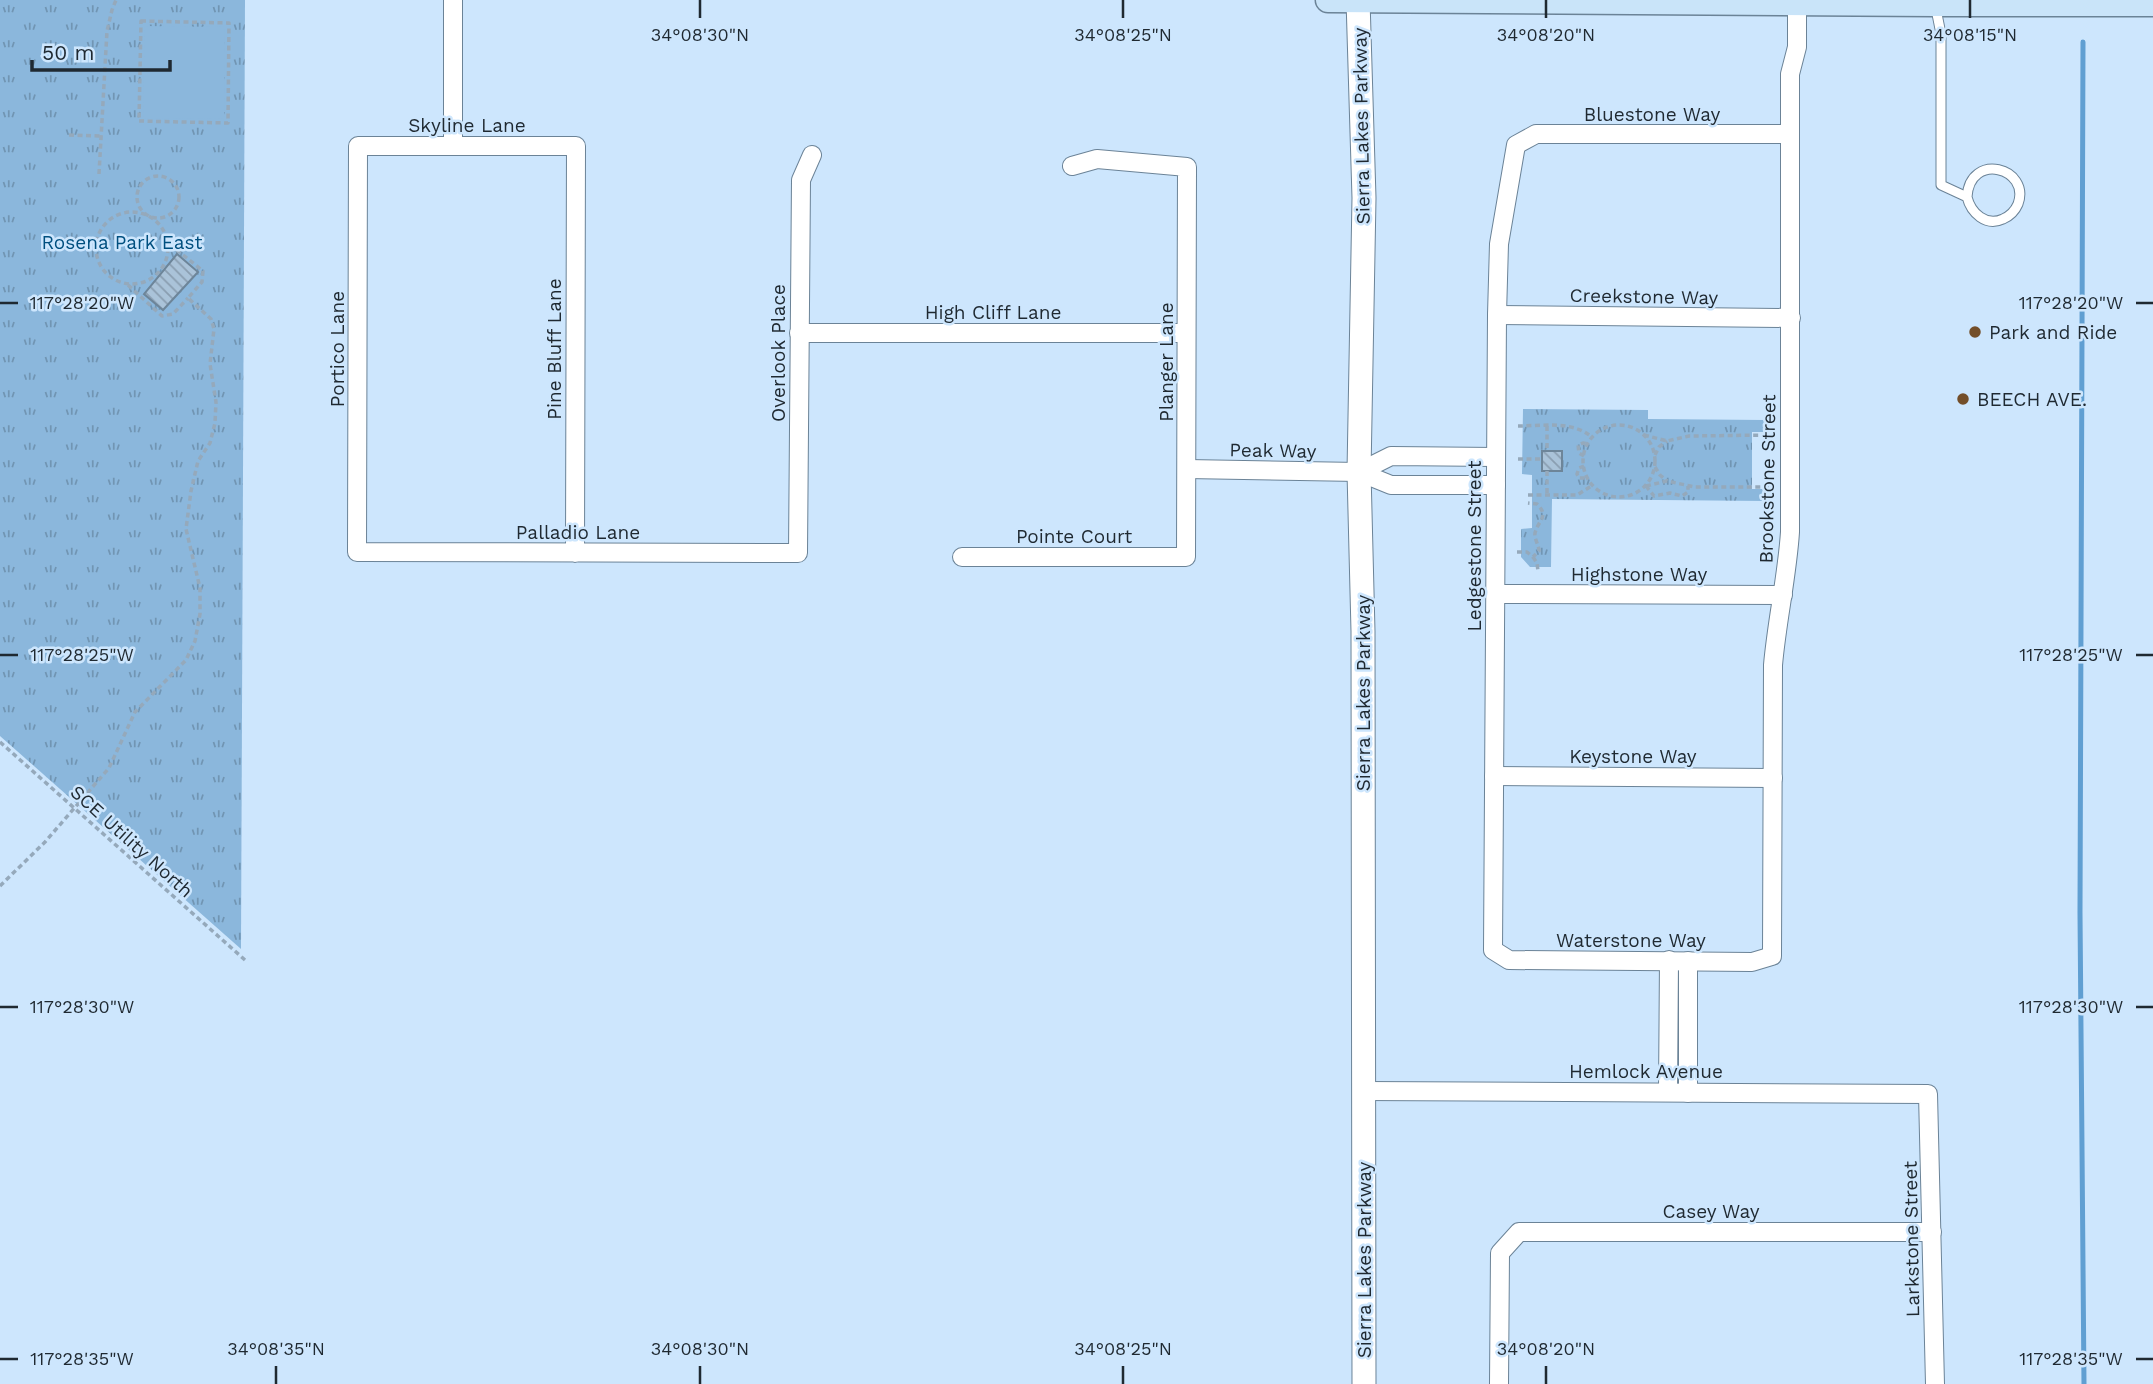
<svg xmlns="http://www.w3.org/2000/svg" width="2153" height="1384" font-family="'Work Sans',sans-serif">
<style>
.grass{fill:url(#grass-tufts)}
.pitch{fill:#8bb7dc}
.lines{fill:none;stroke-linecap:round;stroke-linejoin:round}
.stream{stroke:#609fd2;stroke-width:5}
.building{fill:url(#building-back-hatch);stroke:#6d8599;stroke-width:2}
.service-casing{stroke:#6b8397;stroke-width:11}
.minor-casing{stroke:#6b8397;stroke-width:20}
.tertiary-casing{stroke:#6b8397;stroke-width:25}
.secondary-casing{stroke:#6b8397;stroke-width:27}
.path{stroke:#95a9bb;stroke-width:3.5;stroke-dasharray:5 3.5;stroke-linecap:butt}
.service{stroke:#fff;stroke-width:9}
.minor{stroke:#fff;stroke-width:18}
.tertiary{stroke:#fff;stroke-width:23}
.secondary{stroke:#c9e4f9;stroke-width:24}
.ticks{fill:none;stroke:#1f2931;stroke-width:2.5}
.poi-dot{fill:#734e29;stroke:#cde6fd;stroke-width:2.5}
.labels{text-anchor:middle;stroke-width:5;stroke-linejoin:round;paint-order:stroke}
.street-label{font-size:19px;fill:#1f2931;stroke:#cde6fd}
.park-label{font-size:19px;fill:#004f7f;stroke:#cde6fd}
.poi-label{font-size:19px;fill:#1f2931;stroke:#cde6fd;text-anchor:start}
.ticks-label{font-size:18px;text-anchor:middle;fill:#1f2931;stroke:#cde6fd;stroke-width:5;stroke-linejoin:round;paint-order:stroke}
</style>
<defs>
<pattern id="grass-tufts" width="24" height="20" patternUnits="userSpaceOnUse" patternTransform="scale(1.75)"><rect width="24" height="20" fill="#8bb7dc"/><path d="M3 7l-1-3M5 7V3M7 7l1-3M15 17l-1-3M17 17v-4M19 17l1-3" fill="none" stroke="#7195b3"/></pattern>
<pattern id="building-back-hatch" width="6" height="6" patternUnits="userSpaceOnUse" patternTransform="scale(1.75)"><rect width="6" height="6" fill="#aac3d9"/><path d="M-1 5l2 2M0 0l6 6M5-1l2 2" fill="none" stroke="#8a9eb1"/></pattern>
</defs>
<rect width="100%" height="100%" fill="#cde6fd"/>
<g class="grass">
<polygon points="0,0 245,0 241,949 0,736"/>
<polygon points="1523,409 1648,410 1648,419 1765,420 1765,432 1752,432 1752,489 1765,489 1765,501 1552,499 1551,567 1530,567 1521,557 1521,529 1532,528 1532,475 1522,474"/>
</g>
<polygon class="pitch" points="145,26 225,27 224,119 143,118"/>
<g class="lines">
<polyline class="stream" points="2083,42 2080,913 2084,1384"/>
</g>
<g class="building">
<polygon points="177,254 198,272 163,310 144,294"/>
<rect x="1542" y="451" width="20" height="20"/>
</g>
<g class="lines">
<g class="service-casing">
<path id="service" d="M 1935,4 L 1941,34 L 1941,185 L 1967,197 C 1971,213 1986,227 2003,219 C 2010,216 2015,211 2018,204 C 2031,168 1970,151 1967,197"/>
</g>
<g class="minor-casing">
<g id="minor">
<polyline points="453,0 453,146"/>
<path d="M 1790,134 L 1536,134 L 1516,145 L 1499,244 L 1497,315 L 1493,950 L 1509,960 L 1752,962 L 1772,956 L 1773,665 C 1777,620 1787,577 1790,532 L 1790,74 L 1797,47 L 1797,3"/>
<polyline points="1497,315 1791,318"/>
<polyline points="799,333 1186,333"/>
<polyline points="1187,469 1359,472 1391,485 1496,485"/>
<polyline points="1359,472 1391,456 1496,457"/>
<polyline points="575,553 576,146 358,146 357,552 798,553 801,180 812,155"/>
<polyline points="962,557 1186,557 1187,167 1097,159 1072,166"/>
<polyline points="1496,594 1783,595"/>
<polyline points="1494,776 1773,778"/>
<polyline points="1363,1091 1928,1094 1935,1384"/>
<polyline points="1668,1092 1669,960"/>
<polyline points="1688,1093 1688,961"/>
<polyline points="1499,1384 1500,1253 1519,1232 1932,1232"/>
</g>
</g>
<g class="tertiary-casing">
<polyline id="tertiary" points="1358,0 1364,198 1359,472 1363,631 1364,1384"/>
</g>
<g class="secondary-casing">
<polyline id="secondary" points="1328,0 1935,4 2153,4"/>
</g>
<g class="path">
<polygon points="141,21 229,23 228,123 139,121"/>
<polyline points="69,135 101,136"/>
<polyline points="99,174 107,31 112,10 116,0"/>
<circle cx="158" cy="197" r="21"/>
<circle cx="132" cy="248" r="36"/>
<polyline points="128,285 162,316 173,314 188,298"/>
<circle cx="1619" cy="461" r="36"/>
<path d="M 1518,426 C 1543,426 1573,420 1593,438"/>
<polyline points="1547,426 1547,451"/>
<polyline points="1644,435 1667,441 1689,436 1770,435"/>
<polyline points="1655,455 1659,447 1667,441"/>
<polyline points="1584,456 1579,453 1578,445 1583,443 1588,444"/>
<polyline points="1518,459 1542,459"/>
<polyline points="1584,466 1579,468 1577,474 1579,478 1588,478"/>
<polyline points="1655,467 1660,475 1667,481"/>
<polyline points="1547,471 1547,495"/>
<polyline points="1646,486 1667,481 1695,487 1769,487"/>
<polyline points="1646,486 1654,496 1670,493 1682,496 1688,492 1688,486"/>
<polyline points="1528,495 1577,495 1593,485"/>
<path d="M 1517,552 L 1527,552 L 1533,557 L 1539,551 C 1539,545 1534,539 1535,533 C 1538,520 1550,517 1537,504 L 1528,503"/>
<polyline points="1533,557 1537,563 1538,571"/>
<polyline points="0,742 245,960"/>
<polyline points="0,886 45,842 109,768 135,712 186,660 195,641 200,614 200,588 186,529 191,491 198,461 210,443 215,423 216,402 210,364 214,329 211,319 188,298 202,282 203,271 168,243"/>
</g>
<use href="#service" class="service"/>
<use href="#minor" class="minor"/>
<use href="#tertiary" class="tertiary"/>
<use href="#secondary" class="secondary"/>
</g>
<path class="ticks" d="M 700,0 L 700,18M 1123,0 L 1123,18M 1546,0 L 1546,18M 1970,0 L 1970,18M 0,303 L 18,303M 2136,303 L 2153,303M 0,655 L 18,655M 2136,655 L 2153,655M 0,1007 L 18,1007M 2136,1007 L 2153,1007M 0,1359 L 18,1359M 2136,1359 L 2153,1359M 276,1366 L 276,1384M 700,1366 L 700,1384M 1123,1366 L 1123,1384M 1546,1366 L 1546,1384"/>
<g class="poi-dot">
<circle cx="1975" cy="332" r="7"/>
<circle cx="1963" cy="399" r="7"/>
</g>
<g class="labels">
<g class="street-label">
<text x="1652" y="121">Bluestone Way</text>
<text x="467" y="132">Skyline Lane</text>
<text transform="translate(1361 126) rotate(-91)" y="7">Sierra Lakes Parkway</text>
<text transform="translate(1644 296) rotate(1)" y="7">Creekstone Way</text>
<text x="993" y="319">High Cliff Lane</text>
<text transform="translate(337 349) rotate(-90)" y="7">Portico Lane</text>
<text transform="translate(554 349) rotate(-90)" y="7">Pine Bluff Lane</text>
<text transform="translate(778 353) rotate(-90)" y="7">Overlook Place</text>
<text transform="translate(1166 362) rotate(-90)" y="7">Planger Lane</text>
<text transform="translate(1273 450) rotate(1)" y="7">Peak Way</text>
<text transform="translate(1767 479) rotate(-89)" y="7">Brookstone Street</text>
<text x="578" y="539">Palladio Lane</text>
<text x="1074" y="543">Pointe Court</text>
<text transform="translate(1474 546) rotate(-90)" y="7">Ledgestone Street</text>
<text x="1639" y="581">Highstone Way</text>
<text transform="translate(1363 693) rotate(-90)" y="7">Sierra Lakes Parkway</text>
<text x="1633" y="763">Keystone Way</text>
<text transform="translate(132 841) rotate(42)" y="7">SCE Utility North</text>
<text x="1631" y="947">Waterstone Way</text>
<text x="1646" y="1078">Hemlock Avenue</text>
<text x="1711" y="1218">Casey Way</text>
<text transform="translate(1911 1239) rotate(-91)" y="7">Larkstone Street</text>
<text transform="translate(1364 1260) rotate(-90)" y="7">Sierra Lakes Parkway</text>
</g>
<g class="park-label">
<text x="122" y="249">Rosena Park East</text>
</g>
<g class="poi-label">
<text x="1989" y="339">Park and Ride</text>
<text x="1977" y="406">BEECH AVE.</text>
</g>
</g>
<g class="ticks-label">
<text x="700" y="41">34°08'30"N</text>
<text x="1123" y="41">34°08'25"N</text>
<text x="1546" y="41">34°08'20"N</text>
<text x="1970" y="41">34°08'15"N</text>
<text x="2071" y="309">117°28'20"W</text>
<text x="82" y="309">117°28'20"W</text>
<text x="2071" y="661">117°28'25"W</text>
<text x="82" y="661">117°28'25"W</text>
<text x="2071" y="1013">117°28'30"W</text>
<text x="82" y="1013">117°28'30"W</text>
<text x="276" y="1355">34°08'35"N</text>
<text x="700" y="1355">34°08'30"N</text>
<text x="1123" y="1355">34°08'25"N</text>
<text x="1546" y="1355">34°08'20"N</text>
<text x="2071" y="1365">117°28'35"W</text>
<text x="82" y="1365">117°28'35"W</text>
</g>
<path d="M32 60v10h138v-10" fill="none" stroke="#1f2931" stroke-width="3.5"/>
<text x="42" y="60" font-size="21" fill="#1f2931" stroke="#cde6fd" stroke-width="5" paint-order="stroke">50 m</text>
</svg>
